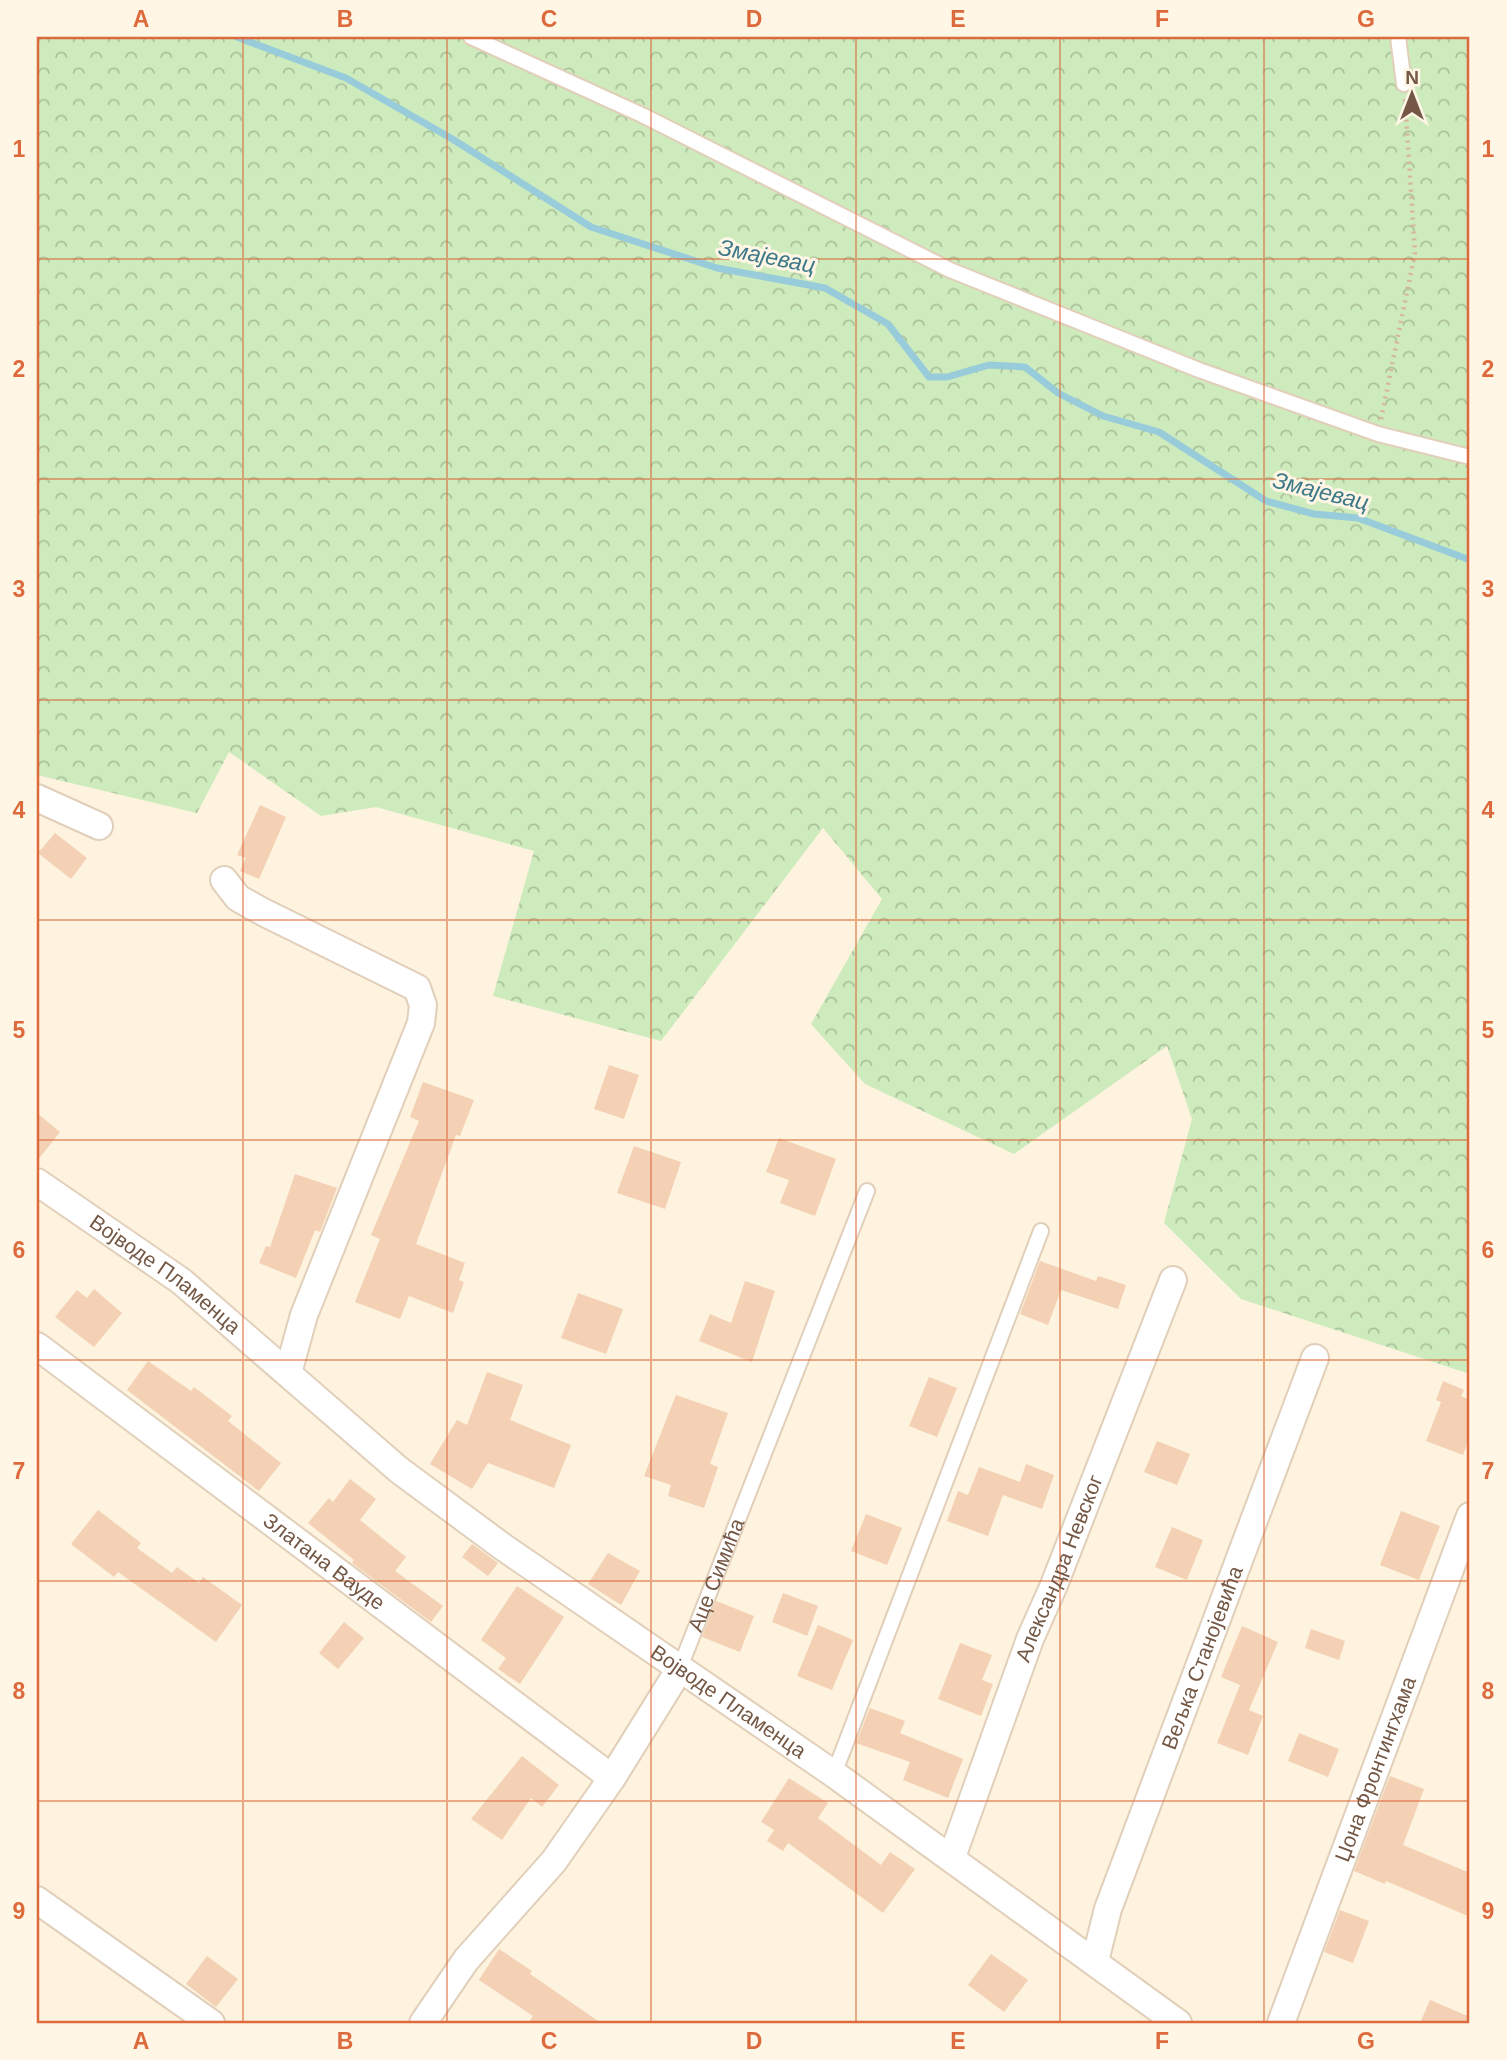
<svg xmlns="http://www.w3.org/2000/svg" width="1507" height="2060" font-family="Helvetica,sans-serif">
<style>
.forest{fill:url(#forest-crowns)}
.lines{fill:none;stroke-linecap:round;stroke-linejoin:round}
.stream{stroke:#98ccda;stroke-width:7}
.building{fill:#f4d1b4}
.service-casing{stroke:#e1cfba;stroke-width:18}
.minor-casing{stroke:#e1cfba;stroke-width:30}
.path{stroke:#d8b498;stroke-width:4.5;stroke-dasharray:2 5;stroke-linecap:butt}
.service{stroke:#fff;stroke-width:14}
.minor{stroke:#fff;stroke-width:26}
.grid{fill:none;stroke:#dd6a3c;stroke-width:2;stroke-opacity:0.55}
.labels{text-anchor:middle;stroke-width:6;stroke-linejoin:round;paint-order:stroke}
.street-label{font-size:21px;fill:#745845;stroke:#fff6e5}
.water-label{font-size:23px;font-style:italic;fill:#3e798a;stroke:#fff6e5}
.neatline{fill:none;stroke:#dd6a3c;stroke-width:2.5}
.grid-label{font-size:23px;text-anchor:middle;font-weight:bold;fill:#dd6a3c}
</style>
<defs>
<pattern id="forest-crowns" width="20" height="18" patternUnits="userSpaceOnUse" patternTransform="scale(1.75)"><rect width="20" height="18" fill="#cdebbc"/><path d="M2 6a3 3 0 1 1 6 0M12 15a3 3 0 1 1 6 0" fill="none" stroke="#abc19b"/></pattern>
</defs>
<rect width="100%" height="100%" fill="#fdf3de"/>
<polygon class="forest" points="37,37 1470,37 1470,1374 1241,1299 1164,1223 1192,1119 1167,1046 1014,1154 865,1084 811,1024 882,899 823,828 661,1041 493,996 534,851 376,807 321,816 229,752 197,813 37,775"/>
<g class="lines">
<polyline class="stream" points="237,37 346,78 454,140 591,227 717,268 825,288 888,324 929,377 947,377 989,365 1025,367 1058,393 1103,416 1159,432 1266,501 1314,514 1358,518 1470,560"/>
</g>
<g class="building">
<polygon points="260,805 286,817 259,879 240,871 246,858 237,855"/>
<polygon points="55,833 87,858 71,879 38,853"/>
<polygon points="609,1065 639,1075 624,1119 594,1109"/>
<polygon points="423,1082 474,1100 460,1136 456,1135 416,1244 465,1263 459,1280 464,1282 453,1313 409,1296 400,1319 355,1302 380,1239 371,1235 419,1121 410,1117"/>
<polygon points="37,1113 60,1132 37,1161"/>
<polygon points="779,1138 836,1159 815,1216 780,1203 789,1180 766,1172"/>
<polygon points="634,1146 681,1162 665,1209 617,1193"/>
<polygon points="295,1174 337,1188 320,1232 315,1230 296,1278 259,1263 266,1246 270,1247"/>
<polygon points="1040,1261 1096,1281 1098,1276 1126,1285 1118,1309 1061,1290 1048,1325 1020,1314"/>
<polygon points="745,1281 775,1291 752,1362 699,1341 710,1314 731,1323"/>
<polygon points="94,1289 122,1313 94,1347 55,1317 77,1290 87,1298"/>
<polygon points="578,1293 623,1309 606,1354 561,1338"/>
<polygon points="148,1361 191,1391 194,1387 232,1416 228,1421 281,1463 259,1491 127,1390"/>
<polygon points="487,1372 523,1385 510,1420 571,1445 554,1488 488,1463 472,1489 430,1464 457,1420 467,1425"/>
<polygon points="929,1377 957,1388 937,1437 909,1426"/>
<polygon points="1443,1381 1464,1390 1461,1396 1470,1400 1470,1436 1463,1455 1426,1441 1441,1402 1436,1400"/>
<polygon points="676,1395 728,1413 710,1464 718,1467 704,1508 668,1496 671,1485 644,1476"/>
<polygon points="1157,1441 1190,1454 1177,1485 1144,1472"/>
<polygon points="1026,1464 1054,1475 1042,1509 1003,1495 988,1536 947,1521 958,1491 968,1495 979,1467 1020,1482"/>
<polygon points="350,1479 376,1499 360,1520 406,1557 395,1571 443,1606 431,1622 352,1563 354,1560 308,1523 329,1498 333,1502"/>
<polygon points="98,1510 141,1543 137,1548 172,1573 177,1567 199,1583 203,1577 242,1605 216,1642 118,1572 114,1577 71,1544"/>
<polygon points="1401,1511 1440,1526 1419,1580 1380,1565"/>
<polygon points="866,1514 902,1528 887,1565 851,1551"/>
<polygon points="1172,1527 1203,1540 1187,1580 1155,1567"/>
<polygon points="472,1544 498,1563 488,1576 462,1557"/>
<polygon points="608,1553 640,1571 621,1605 588,1584"/>
<polygon points="517,1586 564,1617 520,1684 498,1669 506,1658 481,1640"/>
<polygon points="783,1593 818,1606 807,1636 772,1622"/>
<polygon points="716,1601 754,1616 740,1652 702,1637"/>
<polygon points="344,1622 364,1638 338,1669 319,1653"/>
<polygon points="818,1625 853,1640 832,1690 797,1676"/>
<polygon points="1242,1626 1278,1642 1249,1710 1263,1716 1248,1755 1217,1743 1240,1685 1221,1677"/>
<polygon points="1311,1629 1345,1641 1339,1660 1305,1648"/>
<polygon points="960,1643 992,1655 982,1680 993,1684 981,1716 938,1699"/>
<polygon points="870,1708 905,1721 900,1733 963,1759 948,1798 903,1780 910,1762 856,1743"/>
<polygon points="1299,1733 1339,1749 1328,1777 1288,1761"/>
<polygon points="522,1756 559,1785 542,1807 531,1798 502,1840 471,1819"/>
<polygon points="1390,1776 1424,1789 1403,1845 1470,1873 1470,1917 1386,1881 1385,1884 1354,1871"/>
<polygon points="789,1778 828,1803 818,1818 881,1865 890,1852 915,1869 883,1913 788,1843 783,1851 767,1841 774,1830 761,1822"/>
<polygon points="1340,1910 1369,1921 1353,1963 1324,1952"/>
<polygon points="499,1949 532,1971 530,1974 601,2023 528,2023 533,2016 479,1980"/>
<polygon points="991,1954 1028,1980 1004,2012 968,1985"/>
<polygon points="207,1956 238,1979 216,2007 186,1984"/>
<polygon points="1430,2000 1470,2017 1470,2023 1420,2023"/>
</g>
<g class="lines">
<g class="service-casing">
<g id="service">
<polyline points="471,37 642,115 950,270 1199,370 1378,434 1470,457"/>
<polyline points="1398,37 1404,84"/>
<path id="s1" d="M 679,1670 L 867,1191"/>
<polyline points="834,1774 1041,1231"/>
</g>
</g>
<g class="minor-casing">
<g id="minor">
<polyline points="37,798 99,826"/>
<polyline points="224,880 238,898 263,912 417,988 423,1005 421,1023 304,1315 288,1373"/>
<path id="s2" d="M 37,1182 L 181,1281 L 399,1470 L 503,1547 L 834,1774 L 1178,2023"/>
<path id="s3" d="M 37,1346 L 612,1778"/>
<path id="s4" d="M 952,1857 L 1030,1639 L 1054,1585 L 1173,1280"/>
<polyline points="37,1900 211,2023"/>
<path id="s5" d="M 1095,1961 L 1108,1909 L 1315,1358"/>
<polyline points="423,2023 466,1960 554,1861 612,1778 679,1670"/>
<path id="s6" d="M 1281,2023 L 1470,1516"/>
</g>
</g>
<polyline class="path" points="1381,419 1415,253 1405,99"/>
<use href="#service" class="service"/>
<use href="#minor" class="minor"/>
</g>
<path class="grid" d="M 243,37 L 243,2023M 447,37 L 447,2023M 651,37 L 651,2023M 856,37 L 856,2023M 1060,37 L 1060,2023M 1264,37 L 1264,2023M 37,259 L 1470,259M 37,479 L 1470,479M 37,700 L 1470,700M 37,920 L 1470,920M 37,1140 L 1470,1140M 37,1360 L 1470,1360M 37,1581 L 1470,1581M 37,1801 L 1470,1801"/>
<g class="labels">
<g class="street-label">
<text dy="7" stroke="none"><textPath href="#s2" startOffset="158">Војводе Пламенца</textPath></text>
<text dy="7" stroke="none"><textPath href="#s3" startOffset="359">Златана Вауде</textPath></text>
<text dy="7" stroke="none"><textPath href="#s4" startOffset="308">Александра Невског</textPath></text>
<text dy="7" stroke="none"><textPath href="#s1" startOffset="102">Аце Симића</textPath></text>
<text dy="7" stroke="none"><textPath href="#s5" startOffset="322">Вељка Станојевића</textPath></text>
<text dy="7" stroke="none"><textPath href="#s2" startOffset="866">Војводе Пламенца</textPath></text>
<text dy="7" stroke="none"><textPath href="#s6" startOffset="271">Џона Фронтингхама</textPath></text>
</g>
<g class="water-label">
<text transform="translate(767 256) rotate(11)" y="8">Змајевац</text>
<text transform="translate(1321 491) rotate(14)" y="8">Змајевац</text>
</g>
</g>
<rect width="1507" height="2060" fill="none" stroke="#fff6e5" stroke-width="77"/>
<g transform="translate(1412 94)" stroke="#fff6e5" stroke-width="5" paint-order="stroke">
<path d="M0-5L12 26L0 18L-12 26Z" fill="#745845"/>
<text y="-10" font-size="19" font-weight="bold" text-anchor="middle" fill="#745845">N</text>
</g>
<rect x="38" y="38" width="1430" height="1984" class="neatline"/>
<g class="grid-label">
<text x="141" y="27">A</text>
<text x="345" y="27">B</text>
<text x="549" y="27">C</text>
<text x="754" y="27">D</text>
<text x="958" y="27">E</text>
<text x="1162" y="27">F</text>
<text x="1366" y="27">G</text>
<text x="19" y="157">1</text>
<text x="1488" y="157">1</text>
<text x="19" y="377">2</text>
<text x="1488" y="377">2</text>
<text x="19" y="597">3</text>
<text x="1488" y="597">3</text>
<text x="19" y="818">4</text>
<text x="1488" y="818">4</text>
<text x="19" y="1038">5</text>
<text x="1488" y="1038">5</text>
<text x="19" y="1258">6</text>
<text x="1488" y="1258">6</text>
<text x="19" y="1479">7</text>
<text x="1488" y="1479">7</text>
<text x="19" y="1699">8</text>
<text x="1488" y="1699">8</text>
<text x="19" y="1919">9</text>
<text x="1488" y="1919">9</text>
<text x="141" y="2049">A</text>
<text x="345" y="2049">B</text>
<text x="549" y="2049">C</text>
<text x="754" y="2049">D</text>
<text x="958" y="2049">E</text>
<text x="1162" y="2049">F</text>
<text x="1366" y="2049">G</text>
</g>
</svg>
